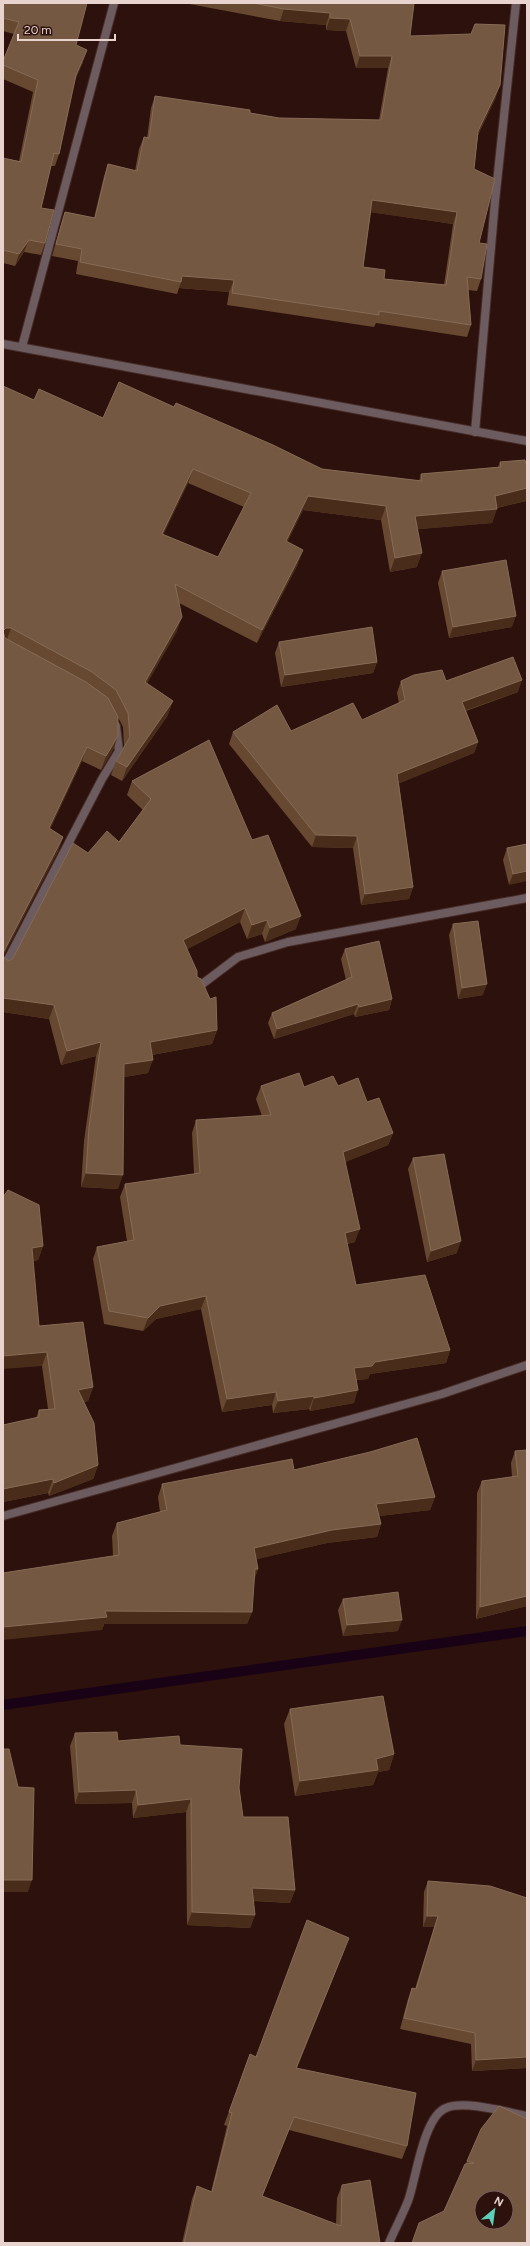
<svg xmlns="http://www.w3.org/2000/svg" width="530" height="2246" font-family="Figtree,sans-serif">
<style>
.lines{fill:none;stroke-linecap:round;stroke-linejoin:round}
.stream{stroke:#190216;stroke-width:10}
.service-casing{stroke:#472c27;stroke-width:10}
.minor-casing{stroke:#472c27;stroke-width:10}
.tertiary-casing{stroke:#472c27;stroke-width:10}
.service{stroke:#6c5c60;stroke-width:8}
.minor{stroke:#6c5c60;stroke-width:8}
.tertiary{stroke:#6c5c60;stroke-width:8}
.wall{fill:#664930;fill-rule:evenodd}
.shaded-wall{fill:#492d1a}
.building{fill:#745841;stroke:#866b57;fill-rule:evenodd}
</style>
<rect width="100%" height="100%" fill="#2d110c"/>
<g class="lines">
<polyline class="stream" points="3,1705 527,1631"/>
<g class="service-casing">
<polyline id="service" points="3,969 102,779 119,751 116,726"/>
</g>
<g class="minor-casing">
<g id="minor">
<polyline points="22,347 114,3"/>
<polyline points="475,432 495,201 516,3"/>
<polyline points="197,988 238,957 288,942 527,898"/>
<polyline points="3,1516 442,1394 527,1365"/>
<path d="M 389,2243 C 395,2229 402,2216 408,2201 C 416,2180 423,2117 446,2108 C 465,2100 506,2112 527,2116"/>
</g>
</g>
<g class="tertiary-casing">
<polyline id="tertiary" points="3,344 527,441"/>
</g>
<use href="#service" class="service"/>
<use href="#minor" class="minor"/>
<use href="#tertiary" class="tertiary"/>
</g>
<g class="wall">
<polygon points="3,3 87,3 76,45 83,62 75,80 59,154 55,166 51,166 41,208 45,243 41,255 24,252 15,266 3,263 3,158 19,161 33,92 3,79 3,61 14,34 3,31"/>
<path d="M 184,3 L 414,3 L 410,36 L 496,97 L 478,135 L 474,169 L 481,279 L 477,291 L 468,290 L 471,325 L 467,337 L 376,323 L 374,327 L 227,305 L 229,292 L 179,288 L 177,294 L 76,274 L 78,261 L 52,256 L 61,224 L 65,212 L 94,218 L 104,176 L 108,164 L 135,171 L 139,149 L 144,137 L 147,138 L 151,108 L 155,96 L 279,118 L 379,120 L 388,68 L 356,68 L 346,31 L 326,30 L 326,25 L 280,21 ZM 371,212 L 453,224 L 444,285 L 384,279 L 363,267 Z"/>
<path d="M 3,386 L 34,400 L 103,418 L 174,407 L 322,469 L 419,481 L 421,474 L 498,467 L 500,462 L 527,467 L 527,499 L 526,501 L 497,508 L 492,523 L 418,529 L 417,567 L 390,572 L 381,520 L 303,510 L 287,542 L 298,564 L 257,643 L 179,603 L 177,631 L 147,683 L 168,715 L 122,781 L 111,775 L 116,761 L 124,746 L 123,727 L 118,717 L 118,736 L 113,750 L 101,770 L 82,761 L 50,829 L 63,837 L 58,851 L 3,956 L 4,958 L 9,961 L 13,958 L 88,853 L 119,842 L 143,810 L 127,795 L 132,781 L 252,840 L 296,929 L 265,942 L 262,934 L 247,939 L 240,922 L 187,949 L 217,1030 L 212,1044 L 152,1055 L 148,1073 L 124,1077 L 118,1189 L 81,1187 L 84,1141 L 96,1056 L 61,1065 L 49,1019 L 3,1012 ZM 188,483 L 244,507 L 218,557 L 163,535 Z"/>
<polygon points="442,571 512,627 449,638 438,583"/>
<polygon points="279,642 377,662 373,673 281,687 275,653"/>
<polygon points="401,681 446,681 518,692 466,711 478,742 474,753 399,783 413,887 409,899 361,905 353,848 312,847 229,744 233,732 291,731 362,720 399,703 397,693"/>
<polygon points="527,844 509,885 503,860 507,848"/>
<polygon points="453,924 483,995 458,999 449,935"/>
<polygon points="345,949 392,999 389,1010 355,1017 354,1014 274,1039 268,1023 272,1013 346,980 341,959"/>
<polygon points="261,1086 304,1087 338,1086 367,1102 393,1133 388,1145 345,1162 355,1242 347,1244 356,1285 450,1350 446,1363 370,1374 368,1379 356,1380 354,1403 310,1411 309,1409 273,1413 272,1405 222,1412 201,1309 156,1319 143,1331 104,1324 93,1259 97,1247 127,1241 120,1197 125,1184 194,1174 192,1133 196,1120 262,1116 256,1099"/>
<polygon points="413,1158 457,1253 427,1262 408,1169"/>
<polygon points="3,1197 43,1246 38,1260 33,1261 39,1326 93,1387 88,1401 84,1402 98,1465 93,1479 49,1496 48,1493 3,1502 3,1425 36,1418 39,1410 48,1409 42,1366"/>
<polygon points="527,1450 527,1606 476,1619 477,1493 482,1481 512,1477 511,1463 515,1451"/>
<polygon points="294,1470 435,1497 430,1510 379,1516 381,1524 377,1537 327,1543 256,1559 258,1569 254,1580 252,1612 247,1624 104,1624 102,1630 113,1556 112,1536 117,1523 160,1512 158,1497 162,1484"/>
<polygon points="343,1599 398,1631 343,1636 338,1610"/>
<polygon points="290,1709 394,1754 389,1770 378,1772 373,1785 295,1796 284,1724"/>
<polygon points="75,1733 118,1741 180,1745 239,1788 243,1817 295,1890 290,1903 253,1901 255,1915 250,1928 187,1925 186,1812 133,1818 132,1803 75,1804 70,1746"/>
<polygon points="428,1881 527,2068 472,2071 471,2044 400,2029 408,1999 412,1988 415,1989 434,1927 423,1927 424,1892"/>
<polygon points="344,1951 297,2068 407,2146 402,2159 289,2130 262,2197 336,2225 337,2198 342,2185 380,2243 182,2243 192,2199 197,2186 211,2192 227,2126 224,2125 250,2054 256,2057"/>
<polygon points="527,2119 444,2211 467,2161"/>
</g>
<g class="shaded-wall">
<polygon points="284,9 330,13 326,25 280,21"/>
<polygon points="330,18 350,19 346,31 326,30"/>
<polygon points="87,50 83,62 71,88 76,75"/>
<polygon points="360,56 392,56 388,68 356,68"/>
<polygon points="500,85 496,97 474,143 478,131"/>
<polygon points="372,200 457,212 453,224 368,212"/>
<polygon points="29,240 24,252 15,266 19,254"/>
<polygon points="182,276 234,280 229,292 179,288 181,282"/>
<polygon points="193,469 188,483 157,548 162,534"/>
<polygon points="527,488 527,499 526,501 491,509 497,509 492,523 410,530 415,516"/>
<polygon points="308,496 386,506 381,520 303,510 281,555 286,541"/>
<polygon points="303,550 298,564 257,643 262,630"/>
<polygon points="422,553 417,567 390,572 395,558"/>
<polygon points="516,616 512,627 449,638 453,627"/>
<polygon points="182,617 177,631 140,696 145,682"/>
<polygon points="6,628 11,628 6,642 3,631"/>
<polygon points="377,662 373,673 281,687 285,675"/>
<polygon points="522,680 518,692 458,713 462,702"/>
<polygon points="173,701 168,715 122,781 127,767"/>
<polygon points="118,736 113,750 101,770 106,756"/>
<polygon points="478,742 474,753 393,786 397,774"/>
<polygon points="87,747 82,761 44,842 49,828"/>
<polygon points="316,835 357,836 353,848 312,847"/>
<polygon points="63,837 58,851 3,957 3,953"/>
<polygon points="527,871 527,881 509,885 513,874"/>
<polygon points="413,887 409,899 361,905 365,894"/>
<polygon points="245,908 240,922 178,954 183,940"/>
<polygon points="301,916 296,929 265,942 270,928"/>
<polygon points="267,920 262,934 247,939 252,925"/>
<polygon points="487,984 483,995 458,999 462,988"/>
<polygon points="3,998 54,1005 49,1019 3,1012"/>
<polygon points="392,999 389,1010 355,1017 359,1007"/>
<polygon points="358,1004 354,1014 274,1039 277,1029"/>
<polygon points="217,1030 212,1044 145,1056 150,1042"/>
<polygon points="101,1042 96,1056 61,1065 67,1051"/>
<polygon points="153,1060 148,1073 119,1078 124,1064"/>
<polygon points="393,1133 388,1145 338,1165 343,1152"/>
<polygon points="86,1173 123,1175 118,1189 81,1187"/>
<polygon points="360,1229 355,1242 340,1245 345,1233"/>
<polygon points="461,1241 457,1253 427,1262 431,1251"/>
<polygon points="43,1246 38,1260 27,1262 32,1248"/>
<polygon points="206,1296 201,1309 156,1319 143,1331 148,1318 160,1306"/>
<polygon points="450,1350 446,1363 370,1374 368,1379 350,1380 354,1368 375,1362"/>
<polygon points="47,1352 42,1366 3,1369 3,1356"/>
<polygon points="93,1387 88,1401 73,1404 78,1390"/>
<polygon points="358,1390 354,1403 310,1411 314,1398"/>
<polygon points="276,1392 272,1405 222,1412 227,1399"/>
<polygon points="314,1396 309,1409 273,1413 278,1401"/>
<polygon points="98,1465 93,1479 49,1496 54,1483"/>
<polygon points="53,1479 48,1493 3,1502 3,1489"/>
<polygon points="435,1497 430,1510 371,1517 376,1504"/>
<polygon points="381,1524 377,1537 327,1543 250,1561 254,1548 332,1530"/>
<polygon points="255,1569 258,1569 253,1582"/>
<polygon points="527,1596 527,1606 476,1619 480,1607"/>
<polygon points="105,1611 252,1612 247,1624 104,1624 102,1630 3,1640 3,1627"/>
<polygon points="402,1620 398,1631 343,1636 347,1625"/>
<polygon points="394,1754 389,1770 378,1772 373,1785 295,1796 300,1781 376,1759"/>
<polygon points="136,1790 132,1803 75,1804 79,1792"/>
<polygon points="191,1799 186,1812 133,1818 138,1805"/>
<polygon points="3,1880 32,1880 28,1892 3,1892"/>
<polygon points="252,1888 295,1890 290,1903 247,1900"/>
<polygon points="192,1912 255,1915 250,1928 187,1925"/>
<polygon points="427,1916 438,1916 434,1927 423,1927"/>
<polygon points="349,1938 344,1951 291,2081 296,2068"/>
<polygon points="527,2057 527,2068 472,2071 476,2060"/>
</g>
<g class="building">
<polygon points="4,3 87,3 76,45 87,50 76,75 59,154 54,153 41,208 54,210 45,243 29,240 19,254 3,250 3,158 21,162 38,80 3,65 3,61 19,22 3,18 3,7"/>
<path d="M 253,3 L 414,3 L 410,36 L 471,34 L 475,24 L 505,25 L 500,85 L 478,131 L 474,169 L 495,179 L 479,243 L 487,244 L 481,279 L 467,277 L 471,325 L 379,311 L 379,315 L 232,293 L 234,280 L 182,276 L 181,282 L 80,262 L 82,249 L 56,244 L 65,212 L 95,218 L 108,164 L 137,171 L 144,137 L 149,138 L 155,96 L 250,110 L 250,113 L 279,118 L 381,120 L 392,56 L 360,56 L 350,19 L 330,18 L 330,13 L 284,9 ZM 372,200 L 457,212 L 446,285 L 384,279 L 385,270 L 363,267 Z"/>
<path d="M 119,382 L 174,407 L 176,403 L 273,445 L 322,469 L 422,481 L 421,474 L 501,467 L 500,462 L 525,460 L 527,467 L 527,488 L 495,496 L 497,509 L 415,516 L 422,553 L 395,558 L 386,506 L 308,496 L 286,541 L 303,550 L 262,630 L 175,584 L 182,617 L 145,682 L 173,701 L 127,767 L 116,761 L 130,737 L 128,713 L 116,690 L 92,672 L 11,628 L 6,628 L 3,631 L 5,638 L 86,682 L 108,698 L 118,717 L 118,736 L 106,756 L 87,747 L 49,828 L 63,837 L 3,953 L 4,958 L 9,961 L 13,958 L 73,843 L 88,853 L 107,831 L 119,842 L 151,799 L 132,781 L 209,740 L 252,840 L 268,835 L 301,916 L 270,928 L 267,920 L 252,925 L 245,908 L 183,940 L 197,971 L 197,977 L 201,979 L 210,999 L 216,997 L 217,1030 L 150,1042 L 153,1060 L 124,1064 L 123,1175 L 86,1173 L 89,1127 L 101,1042 L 67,1051 L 54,1005 L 3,998 L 3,386 L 34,400 L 39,389 L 103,418 ZM 193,469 L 251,493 L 218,557 L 162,534 Z"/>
<polygon points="506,560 516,616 453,627 442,571"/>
<polygon points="372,627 377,662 285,675 279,642"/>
<polygon points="513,657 522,680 462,702 478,742 397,774 413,887 365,894 357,836 316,835 233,732 277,705 291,731 353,703 362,720 405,700 401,681 414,675 442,670 446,681"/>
<polygon points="527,844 527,871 513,874 507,848"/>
<polygon points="478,921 487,984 462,988 453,924"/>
<polygon points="379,941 392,999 359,1007 358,1004 277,1029 272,1013 352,977 345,949"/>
<polygon points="299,1073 304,1087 333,1076 338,1086 358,1078 367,1102 379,1098 393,1133 343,1152 360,1229 345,1233 356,1285 425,1275 450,1350 375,1362 372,1366 354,1368 358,1390 314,1398 314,1396 278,1401 276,1392 227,1399 206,1296 160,1306 148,1318 109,1311 97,1247 134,1240 125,1184 200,1173 196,1120 271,1115 261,1086"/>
<polygon points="444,1154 461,1241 431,1251 413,1158"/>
<polygon points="8,1190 39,1205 43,1246 32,1248 39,1326 83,1322 93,1387 78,1390 94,1423 98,1465 54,1483 53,1479 3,1489 3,1425 39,1417 39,1410 55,1409 47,1352 3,1356 3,1197"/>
<polygon points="417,1438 435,1497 376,1504 381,1524 332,1530 254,1548 258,1569 255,1569 252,1612 105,1611 107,1617 3,1627 3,1573 119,1555 117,1523 167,1510 162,1484 292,1459 294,1470 370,1452"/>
<polygon points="527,1450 527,1596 480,1607 482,1481 518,1476 515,1451"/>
<polygon points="398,1592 402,1620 347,1625 343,1599"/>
<polygon points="383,1696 394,1754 376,1759 378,1770 300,1781 290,1709"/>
<polygon points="117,1732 118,1741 179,1736 180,1745 242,1749 239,1788 243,1817 288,1817 295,1890 252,1888 255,1915 192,1912 191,1799 138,1805 136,1790 79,1792 75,1733"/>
<polygon points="3,1749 9,1749 18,1787 34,1788 32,1880 3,1880"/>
<polygon points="428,1881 490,1886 527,1898 527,2057 476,2060 475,2033 404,2018 412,1988 416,1989 438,1916 427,1916"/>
<polygon points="307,1920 349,1938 296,2068 416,2093 407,2146 294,2117 262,2196 341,2226 342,2185 370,2180 380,2243 184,2243 197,2186 212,2192 232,2113 229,2112 250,2054 256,2057"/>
<path d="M 499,2106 L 527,2119 L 527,2243 L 412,2243 L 419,2223 L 444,2211 L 465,2164 L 474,2163 L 467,2161 L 481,2129 ZM 482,2198 L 506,2198 L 506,2222 L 482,2222 Z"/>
</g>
<rect width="530" height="2246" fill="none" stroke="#e8d3ce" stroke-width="8"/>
<g transform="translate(494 2210) rotate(29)"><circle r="19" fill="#2d110c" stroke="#785f5a"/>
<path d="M0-3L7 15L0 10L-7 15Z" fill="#5cceba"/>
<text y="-6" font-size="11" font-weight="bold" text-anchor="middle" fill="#e8d3ce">N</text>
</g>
<path d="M18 34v6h97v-6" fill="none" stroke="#e8d3ce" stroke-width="2"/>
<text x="24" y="34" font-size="12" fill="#e8d3ce" stroke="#2d110c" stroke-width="3" paint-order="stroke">20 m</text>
</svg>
